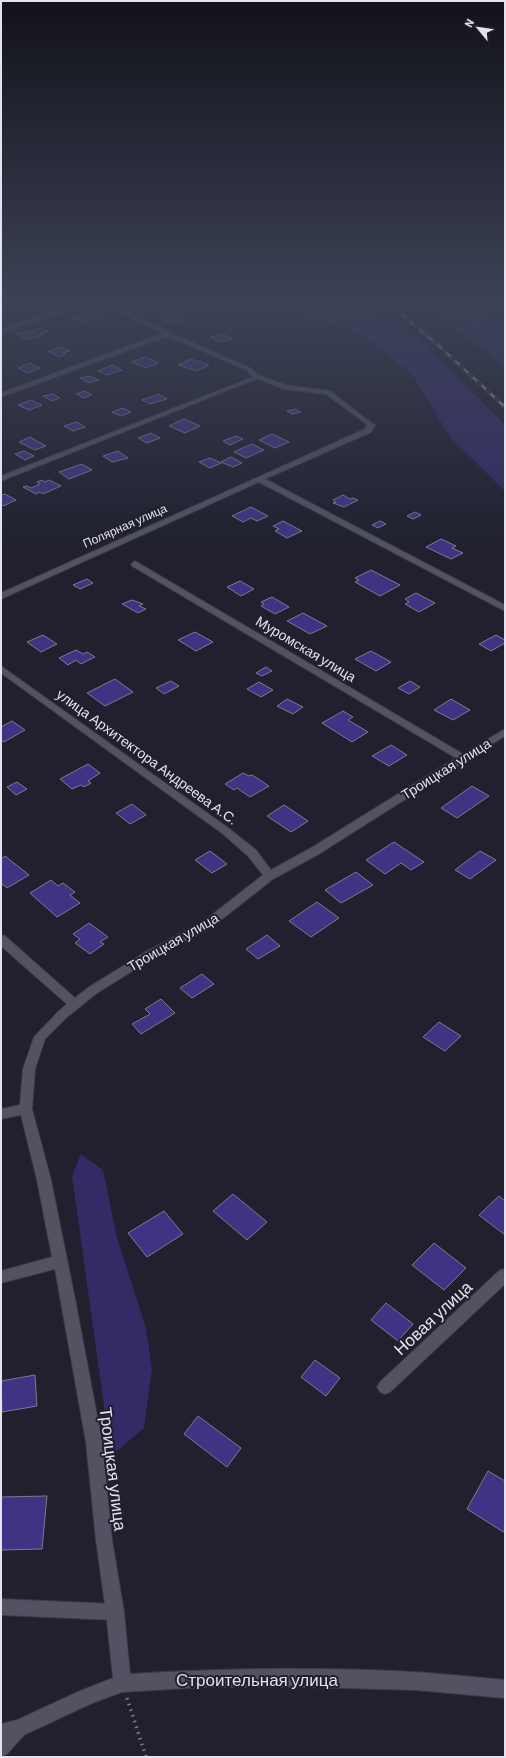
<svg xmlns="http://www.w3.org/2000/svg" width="506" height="1758" font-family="Barlow,sans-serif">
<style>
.green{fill:#322b65}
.building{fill:#3f3483;stroke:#7b7b8c}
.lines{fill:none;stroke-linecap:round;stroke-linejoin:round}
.service-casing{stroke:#3a3a45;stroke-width:2}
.minor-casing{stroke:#3a3a45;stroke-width:2}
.path-far1{stroke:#80808c;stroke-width:1.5;stroke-dasharray:0.5 2;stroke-linecap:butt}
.path{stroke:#80808c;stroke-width:3.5;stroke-dasharray:1.5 4.5;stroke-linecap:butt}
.service{fill:#525262;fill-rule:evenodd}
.minor{fill:#525262;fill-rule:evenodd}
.rail-casing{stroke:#9494a0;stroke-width:3}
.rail{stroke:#20202e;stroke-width:2;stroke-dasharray:6;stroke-linecap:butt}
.labels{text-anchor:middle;stroke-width:4;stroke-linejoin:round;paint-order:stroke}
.far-street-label{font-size:12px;fill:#e3e3ed;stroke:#20202e}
.street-label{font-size:14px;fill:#e3e3ed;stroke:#20202e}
.near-street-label{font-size:17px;fill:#e3e3ed;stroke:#20202e}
</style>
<rect width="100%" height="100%" fill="#20202e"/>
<g class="green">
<polygon points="257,302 358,302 379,319 398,326 417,338 505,425 505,491 450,437 412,374 360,333 337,325 299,316 269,311"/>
<polygon points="422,302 471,302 480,311 505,325 505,368"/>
<polygon points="81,1154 103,1170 117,1238 146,1328 152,1369 144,1428 111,1456 72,1176"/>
</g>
<g class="building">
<polygon points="178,303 184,307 175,309 169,305"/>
<polygon points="27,306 31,309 14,312 11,309"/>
<polygon points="90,312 100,316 83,322 73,318"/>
<polygon points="176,315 182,320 168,323 162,318"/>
<polygon points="41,328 48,331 42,333 44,334 28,340 16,334 23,332 26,333"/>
<polygon points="224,334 232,339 219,342 210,337"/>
<polygon points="61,347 69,351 63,353 66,354 59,357 48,351"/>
<polygon points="145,357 159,363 146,368 132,362"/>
<polygon points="191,359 209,365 196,371 178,365"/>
<polygon points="30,363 40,368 28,373 18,368"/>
<polygon points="113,365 122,370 107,375 98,371"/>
<polygon points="90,376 99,380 89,383 80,378"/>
<polygon points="85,391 92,395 84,398 76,394"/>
<polygon points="53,394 60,398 52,401 43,396"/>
<polygon points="158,394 167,399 150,404 142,400"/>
<polygon points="31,400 42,405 29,410 18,405"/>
<polygon points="123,408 131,412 121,416 112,412"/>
<polygon points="295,409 301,412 292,414 287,411"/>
<polygon points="184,419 200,426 185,433 169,426"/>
<polygon points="77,422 85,427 73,431 64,426"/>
<polygon points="151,433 160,438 147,443 138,438"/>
<polygon points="272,434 289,442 275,448 259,440"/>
<polygon points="236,436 243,439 230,445 223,441"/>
<polygon points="30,437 46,446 35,450 19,442"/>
<polygon points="252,444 264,450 246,458 234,452"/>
<polygon points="24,451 34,456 25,460 15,454"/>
<polygon points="118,451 128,458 112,462 103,456"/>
<polygon points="231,457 242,463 233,467 221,462"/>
<polygon points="210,458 221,463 210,468 199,462"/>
<polygon points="82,464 92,470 69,479 59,472"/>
<polygon points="42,480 45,482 49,480 61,486 43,494 40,492 36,494 23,487 27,486 31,488 40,484 37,482"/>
<polygon points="5,494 16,500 3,506 1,504 1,495"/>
<polygon points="343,495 350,499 353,498 358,500 344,507 333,503 336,502 333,500"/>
<polygon points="251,507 268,516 257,521 251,518 243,522 232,516"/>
<polygon points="415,512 421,515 413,519 407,516"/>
<polygon points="283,521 302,531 287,538 275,531 279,529 273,526"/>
<polygon points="380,521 386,524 378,528 372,525"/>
<polygon points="441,539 456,546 452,548 463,553 451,559 426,547"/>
<polygon points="371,570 400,585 380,596 355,582 359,580 355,578"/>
<polygon points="87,579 93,583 80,589 73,585"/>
<polygon points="240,581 254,589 241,596 227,587"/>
<polygon points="416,593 435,603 419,612 405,604 409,602 405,599"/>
<polygon points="272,597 289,607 275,614 261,606 264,604 261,602"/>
<polygon points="132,600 143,604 139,606 146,609 138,613 122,604"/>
<polygon points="303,613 327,626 310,634 287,621"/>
<polygon points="195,632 213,642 196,651 178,640"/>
<polygon points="43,635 57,644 41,652 27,642"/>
<polygon points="496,635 505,640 505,643 491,651 479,644"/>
<polygon points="76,650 83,654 87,652 95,657 81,664 76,660 68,665 59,658"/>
<polygon points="371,651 391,662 376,671 355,659"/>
<polygon points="266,667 272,671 262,676 256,673"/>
<polygon points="115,679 133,692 105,706 87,693"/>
<polygon points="171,681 179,686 164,694 156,688"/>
<polygon points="410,681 420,687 409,694 398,688"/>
<polygon points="259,682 273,690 261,697 247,689"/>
<polygon points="287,699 303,707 293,714 277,706"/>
<polygon points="451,699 470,710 453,720 434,710"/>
<polygon points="343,711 353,717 348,720 368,732 352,742 322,723"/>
<polygon points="12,721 25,730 4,742 1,740 1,727"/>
<polygon points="391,745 407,755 389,766 372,756"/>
<polygon points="88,764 100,773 88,781 91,783 84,787 81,785 72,789 60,779"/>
<polygon points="243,773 249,776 252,775 269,786 250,797 237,788 234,790 225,784"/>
<polygon points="17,782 27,789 16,795 7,787"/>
<polygon points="472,786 489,796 457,818 441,808"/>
<polygon points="132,804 146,815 130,824 116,813"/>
<polygon points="284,805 308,821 291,832 267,816"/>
<polygon points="394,842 424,862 411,870 401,863 385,874 366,860"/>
<polygon points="210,851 227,864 212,873 195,860"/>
<polygon points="480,851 496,860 470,879 455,870"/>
<polygon points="5,856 29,875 7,888 1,883 1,859"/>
<polygon points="356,872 373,885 341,903 325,890"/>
<polygon points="51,880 58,886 63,883 75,892 70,895 80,903 57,917 30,893"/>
<polygon points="317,902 339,918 311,937 289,921"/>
<polygon points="89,923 108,937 100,942 104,944 90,954 75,943 80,939 73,934"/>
<polygon points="267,935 280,946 258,959 246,949"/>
<polygon points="202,974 214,984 192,998 180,988"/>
<polygon points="161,999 175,1013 141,1034 132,1024 150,1014 145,1009"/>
<polygon points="439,1022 461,1036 445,1051 423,1037"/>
<polygon points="233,1194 267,1222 247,1240 213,1211"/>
<polygon points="499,1196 505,1201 505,1235 479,1215"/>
<polygon points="164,1211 183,1234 147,1257 128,1233"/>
<polygon points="434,1243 466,1268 444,1290 412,1265"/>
<polygon points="386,1303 413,1324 398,1341 371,1320"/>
<polygon points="315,1360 340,1378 326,1396 301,1377"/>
<polygon points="35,1375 37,1406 2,1412 1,1381"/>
<polygon points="198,1416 241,1448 227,1467 184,1434"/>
<polygon points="488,1471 505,1481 505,1533 467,1509"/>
<polygon points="47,1496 42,1549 1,1550 1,1497"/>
</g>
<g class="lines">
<g class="service-casing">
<g id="service">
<polygon points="258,375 285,385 330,391 374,425 369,426 326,394 284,389 256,378 256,376"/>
<polygon points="1,1599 115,1604 121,1606 123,1612 121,1618 115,1620 1,1615"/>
</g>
</g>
<g class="minor-casing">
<g id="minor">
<polygon points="81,302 91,302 1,333 1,329"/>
<polygon points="104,302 112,302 140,319 250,368 261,377 1,481 1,476 253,377 246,370 168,336 1,397 1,393 163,333 136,321"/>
<polygon points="368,423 375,425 371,432 265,479 505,605 505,611 259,482 1,599 1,593 365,429"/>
<path d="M 135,561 L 463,754 L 505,729 L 505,736 L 319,854 L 273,879 L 212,927 L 152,959 L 97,993 L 66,1018 L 45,1039 L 35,1069 L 32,1109 L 51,1180 L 75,1299 L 102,1442 L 112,1540 L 124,1612 L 130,1674 C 225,1668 320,1667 414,1672 C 445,1674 475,1677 505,1680 L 505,1698 L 415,1690 L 307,1687 L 206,1687 L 122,1692 L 90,1704 L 24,1735 L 7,1754 L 1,1757 L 1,1724 L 17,1720 L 80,1691 L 113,1678 L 106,1612 L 96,1540 L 86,1442 L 55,1269 L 1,1283 L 1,1271 L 52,1257 L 37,1180 L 21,1115 L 1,1119 L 1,1109 L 20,1105 L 23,1069 L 34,1037 L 58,1012 L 67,1004 L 1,946 L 1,935 L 5,936 L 75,998 L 89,987 L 144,953 L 204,921 L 263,875 L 248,856 L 223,834 L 1,673 L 1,666 L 231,830 L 256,850 L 271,870 L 311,848 L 456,758 L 132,566 L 131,564 Z"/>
<polygon points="505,1269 505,1284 390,1392 385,1394 380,1392 377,1387 380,1382 500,1270"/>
</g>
</g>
<polyline class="path-far1" points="442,302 460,313 505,350"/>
<polyline class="path" points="127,1698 146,1757"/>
<use href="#service" class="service"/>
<use href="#minor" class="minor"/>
<g class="rail-casing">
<polyline id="rail" points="387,302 438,345 505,407"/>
</g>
<use href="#rail" class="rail"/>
</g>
<linearGradient id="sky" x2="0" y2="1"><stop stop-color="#121219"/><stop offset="0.55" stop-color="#3c4257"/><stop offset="1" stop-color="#3c4257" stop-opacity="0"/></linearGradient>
<rect width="506" height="548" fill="url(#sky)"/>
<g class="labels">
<g class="far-street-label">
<text transform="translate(125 526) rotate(-24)" y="4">Полярная улица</text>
</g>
<g class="street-label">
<text transform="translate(306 649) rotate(31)" y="5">Муромская улица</text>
<text transform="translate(147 757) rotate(36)" y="5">улица Архитектора Андреева А.С.</text>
<text transform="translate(446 769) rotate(-32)" y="5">Троицкая улица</text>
<text transform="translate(173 942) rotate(-30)" y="5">Троицкая улица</text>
</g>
<g class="near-street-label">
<text transform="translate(433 1318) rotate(-43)" y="6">Новая улица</text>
<text transform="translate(113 1469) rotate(83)" y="6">Троицкая улица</text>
<text x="257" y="1686">Строительная улица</text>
</g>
</g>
<rect width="506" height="1758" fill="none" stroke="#e3e3ed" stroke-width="4"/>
<g transform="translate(478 28) rotate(299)" stroke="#20202e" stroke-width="3" paint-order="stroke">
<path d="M0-3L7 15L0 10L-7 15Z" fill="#e3e3ed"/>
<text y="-6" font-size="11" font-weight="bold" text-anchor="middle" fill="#e3e3ed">N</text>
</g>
</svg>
